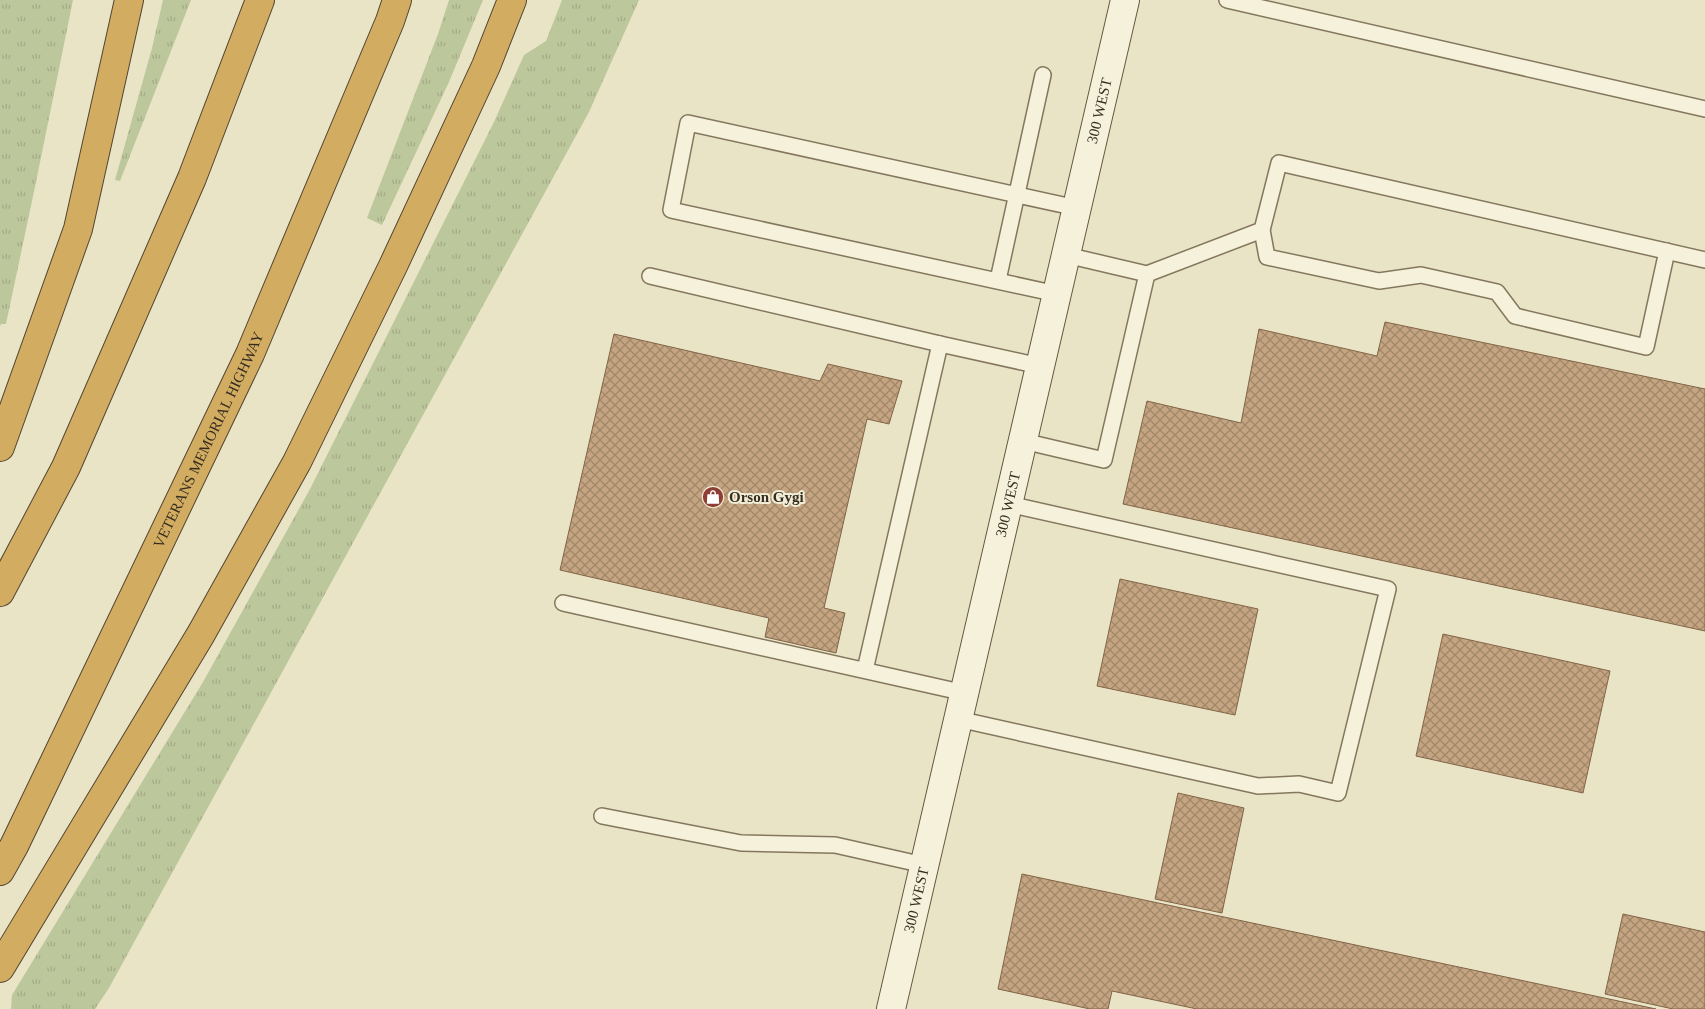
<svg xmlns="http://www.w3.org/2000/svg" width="1705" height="1009" font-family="Georgia,serif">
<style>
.grass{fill:url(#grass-tufts)}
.building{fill:url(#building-cross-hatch);stroke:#816446}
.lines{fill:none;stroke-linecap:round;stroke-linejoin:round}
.lane-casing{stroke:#84775e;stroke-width:18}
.secondary-casing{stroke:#665841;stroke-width:30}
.highway-casing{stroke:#534532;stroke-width:30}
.lane{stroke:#f6f1da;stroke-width:15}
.secondary{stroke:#f6f1da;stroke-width:28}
.highway{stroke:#d1ac61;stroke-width:28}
.labels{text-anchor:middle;stroke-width:4;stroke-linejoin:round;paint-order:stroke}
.street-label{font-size:15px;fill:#362d20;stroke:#f2edd6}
.poi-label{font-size:15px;font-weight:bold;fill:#362d20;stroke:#f2edd6;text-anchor:start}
</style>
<defs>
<pattern id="grass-tufts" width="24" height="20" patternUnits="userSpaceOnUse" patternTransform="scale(1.25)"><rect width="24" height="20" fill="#bdc79c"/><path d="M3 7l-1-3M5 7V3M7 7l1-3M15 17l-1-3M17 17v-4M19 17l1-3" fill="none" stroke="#a3ab86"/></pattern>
<pattern id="building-cross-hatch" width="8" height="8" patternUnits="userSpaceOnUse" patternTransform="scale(1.25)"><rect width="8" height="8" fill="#c5a581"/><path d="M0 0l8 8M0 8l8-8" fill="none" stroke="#a18769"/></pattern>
</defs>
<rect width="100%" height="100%" fill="#eae4c7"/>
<g class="grass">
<polygon points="0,0 73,0 36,182 6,324 1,324 0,326"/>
<polygon points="163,0 191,0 120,181 115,180 152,48"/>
<polygon points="449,0 483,0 449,82 382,225 367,218 438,34"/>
<polygon points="562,0 639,0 589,112 109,988 95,1009 11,1009 12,995 203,682 310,489 494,122 524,55 546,41"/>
</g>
<g class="building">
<polygon points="1385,322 1705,389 1705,631 1123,504 1147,401 1241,423 1259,329 1377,356"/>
<polygon points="614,334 820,381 828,364 902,381 889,424 867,419 824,608 845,613 836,653 765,637 769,618 560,570"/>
<polygon points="1120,579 1258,609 1235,715 1097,686"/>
<polygon points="1443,634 1610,671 1583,793 1416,756"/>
<polygon points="1178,793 1244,808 1222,913 1155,899"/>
<polygon points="1022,874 1656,1009 1197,1009 1112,991 1108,1009 1090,1009 998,989"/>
<polygon points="1623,914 1705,932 1705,1009 1673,1009 1605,994"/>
</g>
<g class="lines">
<g class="lane-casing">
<g id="lane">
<polyline points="1227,0 1705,109"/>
<polyline points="1262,230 1267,257 1379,281 1421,275 1497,292 1515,316 1646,347 1667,251"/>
<polyline points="1066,255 1147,274 1262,230 1279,163 1705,260"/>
<polyline points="650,276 940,344"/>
<polyline points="998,280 1043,75"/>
<polyline points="1057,294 671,210 688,123 1077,208"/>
<polyline points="1023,441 1104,460 1147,274"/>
<polyline points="563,603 965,693"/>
<polyline points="865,670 940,344 1040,366"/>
<polyline points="958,719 1258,786 1299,784 1338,793 1388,589 1008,504"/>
<polyline points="602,816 741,843 835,845 924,865"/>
</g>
</g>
<g class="secondary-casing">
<g id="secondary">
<path id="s1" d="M 891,1009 L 1125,0"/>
</g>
</g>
<g class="highway-casing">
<g id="highway">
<polyline points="0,447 78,229 129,0"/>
<polyline points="0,592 66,467 192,178 260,0"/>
<path id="s2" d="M 0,871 L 14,846 L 250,354 L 390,21 L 397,0"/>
<polyline points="0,968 201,634 297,462 393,266 486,66 512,0"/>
</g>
</g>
<use href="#lane" class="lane"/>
<use href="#secondary" class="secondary"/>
<use href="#highway" class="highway"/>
</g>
<defs>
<g id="shop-disc" transform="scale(1.125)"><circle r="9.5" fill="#8e3e34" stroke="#f2edd6"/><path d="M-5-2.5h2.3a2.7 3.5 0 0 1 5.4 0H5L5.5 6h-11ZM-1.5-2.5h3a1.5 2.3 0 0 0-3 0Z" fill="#fff"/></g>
</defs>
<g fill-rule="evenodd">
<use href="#shop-disc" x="713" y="497"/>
</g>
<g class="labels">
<g class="street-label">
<text dy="5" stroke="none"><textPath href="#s1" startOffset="922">300 WEST</textPath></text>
<text dy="5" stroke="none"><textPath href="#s2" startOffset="479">VETERANS MEMORIAL HIGHWAY</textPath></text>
<text dy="5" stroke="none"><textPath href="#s1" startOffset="518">300 WEST</textPath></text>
<text dy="5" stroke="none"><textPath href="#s1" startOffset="112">300 WEST</textPath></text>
</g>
<g class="poi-label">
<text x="729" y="502">Orson Gygi</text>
</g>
</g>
</svg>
